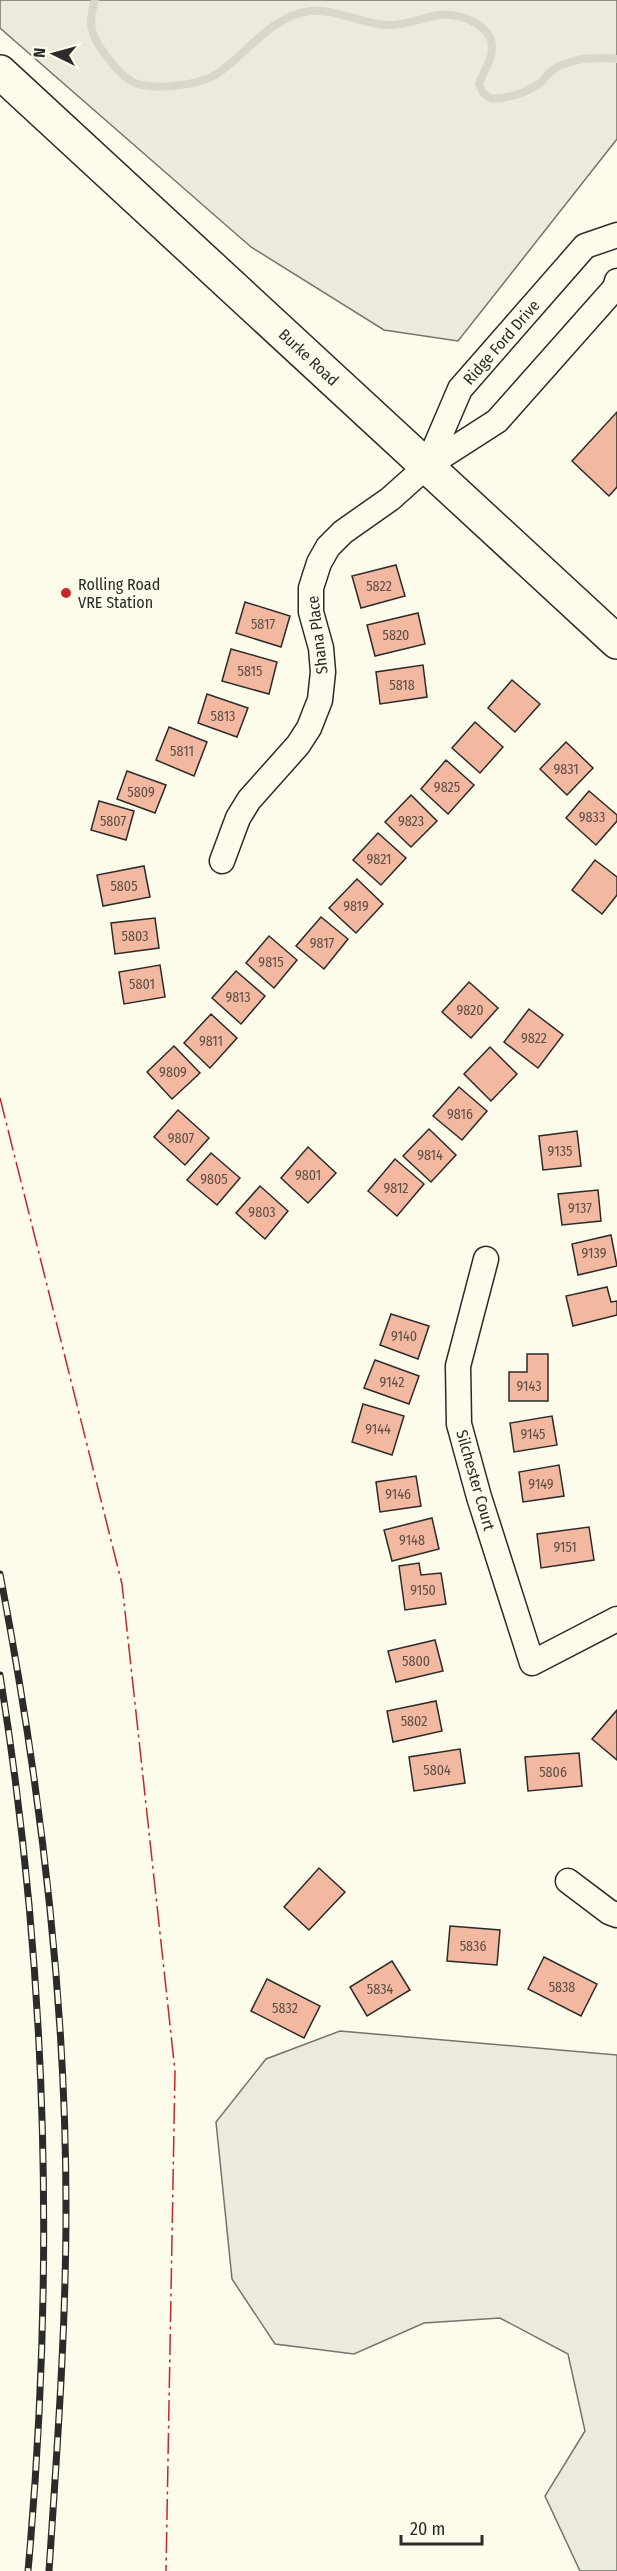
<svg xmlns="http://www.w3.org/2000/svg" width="617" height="2571" font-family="'Fira Sans Condensed',sans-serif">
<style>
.green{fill:#ecebdb;stroke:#74746e;stroke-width:1.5}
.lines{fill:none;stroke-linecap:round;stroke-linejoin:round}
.stream{stroke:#d8d7c9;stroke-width:8}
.building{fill:#f2b8a0;stroke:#2b2b2b;stroke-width:1.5}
.street-casing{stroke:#2b2b2b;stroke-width:27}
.secondary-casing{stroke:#2b2b2b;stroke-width:36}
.street{stroke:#fdfbea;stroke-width:24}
.secondary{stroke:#fdfbea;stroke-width:33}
.rail-casing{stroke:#2b2b2b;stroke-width:7}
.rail{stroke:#fdfbea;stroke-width:4.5;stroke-dasharray:14;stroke-linecap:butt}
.power{stroke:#c62828;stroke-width:1.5;stroke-dasharray:21 4.5 3 4.5;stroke-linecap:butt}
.poi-dot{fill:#c62828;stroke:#fdfbea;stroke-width:2}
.labels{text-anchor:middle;stroke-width:4.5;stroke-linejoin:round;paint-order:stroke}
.number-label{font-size:14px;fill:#5d4e48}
.street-label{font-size:16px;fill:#2b2b2b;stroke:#fdfbea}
.poi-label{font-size:16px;fill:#2b2b2b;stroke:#fdfbea;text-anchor:start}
</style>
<rect width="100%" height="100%" fill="#fdfbea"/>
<g class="green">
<polygon points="0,0 617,0 617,139 458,341 384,330 251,247 0,28"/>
<polygon points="340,2031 617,2055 617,2571 580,2571 545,2496 585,2431 568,2354 500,2318 424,2323 354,2354 275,2344 232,2279 216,2122 266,2059"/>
</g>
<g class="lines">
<path class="stream" d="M 95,0 C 88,23 90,35 105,54 C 112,64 126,81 138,84 C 159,90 204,85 221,71 C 250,50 272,16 310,11 C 334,8 362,24 386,25 C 405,26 420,18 439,15 C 457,12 491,24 492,46 C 493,59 483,72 479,84 L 483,93 L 492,99 C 509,98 526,93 540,83 C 545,79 548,73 553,70 C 571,58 597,57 617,59"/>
</g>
<g class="building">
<polygon points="617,412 617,487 609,496 572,461"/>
<polygon points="396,565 405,596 361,608 352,576"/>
<polygon points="245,602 290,616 281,647 236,633"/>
<polygon points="418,613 425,644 375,656 367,625"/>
<polygon points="231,649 277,662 269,694 222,681"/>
<polygon points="423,665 427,697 380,704 376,672"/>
<polygon points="512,680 540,704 515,732 488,708"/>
<polygon points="207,694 248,708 237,737 198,723"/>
<polygon points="475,722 503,747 480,773 452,748"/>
<polygon points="169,727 207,742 194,776 156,760"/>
<polygon points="566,742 593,768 567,795 540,769"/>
<polygon points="446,760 474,785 448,814 421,789"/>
<polygon points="127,771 166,785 155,813 117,799"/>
<polygon points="589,791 617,815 617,821 596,845 566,818"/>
<polygon points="411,795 437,821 411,847 385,822"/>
<polygon points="99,801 134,811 126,840 91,830"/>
<polygon points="378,833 406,858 381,885 353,860"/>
<polygon points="595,860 617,877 617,895 602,914 572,890"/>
<polygon points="144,866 150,897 103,906 97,875"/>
<polygon points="357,879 383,904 356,933 329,908"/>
<polygon points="321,917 348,939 324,969 296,946"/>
<polygon points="155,918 159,948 115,954 111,923"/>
<polygon points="269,936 297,960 274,988 246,963"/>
<polygon points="160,965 165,997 124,1004 119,972"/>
<polygon points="236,971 265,996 241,1024 212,998"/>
<polygon points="469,982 498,1008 471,1038 442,1012"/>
<polygon points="529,1009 563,1035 538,1068 504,1042"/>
<polygon points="211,1014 237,1038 210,1068 184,1043"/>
<polygon points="174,1046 200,1073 172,1099 147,1072"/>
<polygon points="490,1047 517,1074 491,1101 464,1074"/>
<polygon points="459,1087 487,1111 462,1140 433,1116"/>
<polygon points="178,1110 209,1138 185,1165 154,1137"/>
<polygon points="429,1129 456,1155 431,1182 403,1156"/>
<polygon points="577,1131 581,1166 543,1170 539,1136"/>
<polygon points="308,1147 336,1173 308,1203 281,1178"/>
<polygon points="211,1153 240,1178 217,1205 187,1180"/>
<polygon points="395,1159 424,1184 397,1216 368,1191"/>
<polygon points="260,1186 288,1211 265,1239 236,1213"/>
<polygon points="598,1190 601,1221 562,1225 558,1194"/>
<polygon points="611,1235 617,1266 578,1275 572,1244"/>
<polygon points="607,1287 611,1302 617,1301 617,1315 573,1326 566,1296"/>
<polygon points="391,1314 429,1326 418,1359 380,1345"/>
<polygon points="527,1354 548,1354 548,1401 509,1401 509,1372 527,1372"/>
<polygon points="375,1360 419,1376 409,1404 364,1388"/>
<polygon points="363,1404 404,1416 392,1455 352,1442"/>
<polygon points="552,1416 557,1445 514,1452 510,1423"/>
<polygon points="559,1465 564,1496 523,1502 519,1472"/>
<polygon points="416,1476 421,1506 380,1512 376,1482"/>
<polygon points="432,1518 439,1549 392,1561 384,1530"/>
<polygon points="589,1527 594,1560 541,1568 537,1534"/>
<polygon points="419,1563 421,1575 441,1573 446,1604 405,1610 399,1566"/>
<polygon points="435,1640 443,1671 396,1682 388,1651"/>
<polygon points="436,1701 442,1731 393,1742 387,1711"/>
<polygon points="617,1710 617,1760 592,1739"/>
<polygon points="460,1749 465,1783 414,1791 409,1757"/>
<polygon points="579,1753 582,1786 528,1791 525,1757"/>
<polygon points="319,1868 345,1892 309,1930 284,1907"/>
<polygon points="450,1926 500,1930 497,1965 447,1961"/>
<polygon points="544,1957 597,1984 581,2016 528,1989"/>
<polygon points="392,1961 410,1990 367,2016 350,1987"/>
<polygon points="267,1979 320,2006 304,2038 251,2011"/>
</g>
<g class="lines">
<g class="street-casing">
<g id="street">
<polyline points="427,466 460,389 585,246 617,235"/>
<polyline points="222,861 238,818 249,800 298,745 309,728 320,700 323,672 321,648 311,612 311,588 319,563 328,547 343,532 390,499 427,466 497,421 615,288 617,281"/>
<polyline points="486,1259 458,1366 459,1424 479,1497 532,1663 617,1619"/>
<polyline points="568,1881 609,1912 617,1915"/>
</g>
</g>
<g class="secondary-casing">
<polyline id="secondary" points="0,72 617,642"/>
</g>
<use href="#street" class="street"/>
<use href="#secondary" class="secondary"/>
<g class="rail-casing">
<g id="rail">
<path d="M 0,1574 C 40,1782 66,1996 66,2209 C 66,2330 57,2450 49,2571"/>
<path d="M 0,1675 C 48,1972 55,2272 28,2571"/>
</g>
</g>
<use href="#rail" class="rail"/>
<polyline class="power" points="0,1098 122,1584 175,2071 166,2571"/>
</g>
<circle class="poi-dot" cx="66" cy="593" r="6"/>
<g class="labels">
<g class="number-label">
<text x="379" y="591">5822</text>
<text x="263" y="629">5817</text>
<text x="396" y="640">5820</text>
<text x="250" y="676">5815</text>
<text x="402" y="690">5818</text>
<text x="223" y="721">5813</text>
<text x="182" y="756">5811</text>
<text x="566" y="774">9831</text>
<text x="447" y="792">9825</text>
<text x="141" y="797">5809</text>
<text x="592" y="822">9833</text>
<text x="113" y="826">5807</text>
<text x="411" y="826">9823</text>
<text x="379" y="864">9821</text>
<text x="124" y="891">5805</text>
<text x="356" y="911">9819</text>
<text x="135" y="941">5803</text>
<text x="322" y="948">9817</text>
<text x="271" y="967">9815</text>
<text x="142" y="989">5801</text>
<text x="238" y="1002">9813</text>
<text x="470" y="1015">9820</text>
<text x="534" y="1043">9822</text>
<text x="211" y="1046">9811</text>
<text x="173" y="1077">9809</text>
<text x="460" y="1119">9816</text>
<text x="181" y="1143">9807</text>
<text x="560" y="1156">9135</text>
<text x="430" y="1160">9814</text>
<text x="308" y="1180">9801</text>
<text x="214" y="1184">9805</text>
<text x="396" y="1193">9812</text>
<text x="580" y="1213">9137</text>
<text x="262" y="1217">9803</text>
<text x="594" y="1258">9139</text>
<text x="404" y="1341">9140</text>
<text x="392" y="1387">9142</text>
<text x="529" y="1391">9143</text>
<text x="378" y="1434">9144</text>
<text x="533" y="1439">9145</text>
<text x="541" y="1489">9149</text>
<text x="398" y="1499">9146</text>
<text x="412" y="1545">9148</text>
<text x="565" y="1552">9151</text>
<text x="423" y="1595">9150</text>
<text x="416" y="1666">5800</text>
<text x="414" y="1726">5802</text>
<text x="437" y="1775">5804</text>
<text x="553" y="1777">5806</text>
<text x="473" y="1951">5836</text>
<text x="562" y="1992">5838</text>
<text x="380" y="1994">5834</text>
<text x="285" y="2013">5832</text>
</g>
<g class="street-label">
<text transform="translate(501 342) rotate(-49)" y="6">Ridge Ford Drive</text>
<text transform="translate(309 357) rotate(43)" y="6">Burke Road</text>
<text transform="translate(317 635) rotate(-97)" y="6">Shana Place</text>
<text transform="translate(476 1480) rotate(74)" y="6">Silchester Court</text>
</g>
<g class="poi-label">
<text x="78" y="590">Rolling Road<tspan x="78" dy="18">VRE Station</tspan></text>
</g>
</g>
<g transform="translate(54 54) rotate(275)" stroke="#fdfbea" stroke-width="4.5" paint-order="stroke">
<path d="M0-4.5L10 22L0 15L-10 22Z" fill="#2b2b2b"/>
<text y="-9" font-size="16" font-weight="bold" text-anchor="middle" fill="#2b2b2b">N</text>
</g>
<path d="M401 2535v9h81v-9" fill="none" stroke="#2b2b2b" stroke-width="3"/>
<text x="410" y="2535" font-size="18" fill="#2b2b2b" stroke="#fdfbea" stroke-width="4.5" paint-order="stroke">20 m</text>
</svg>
